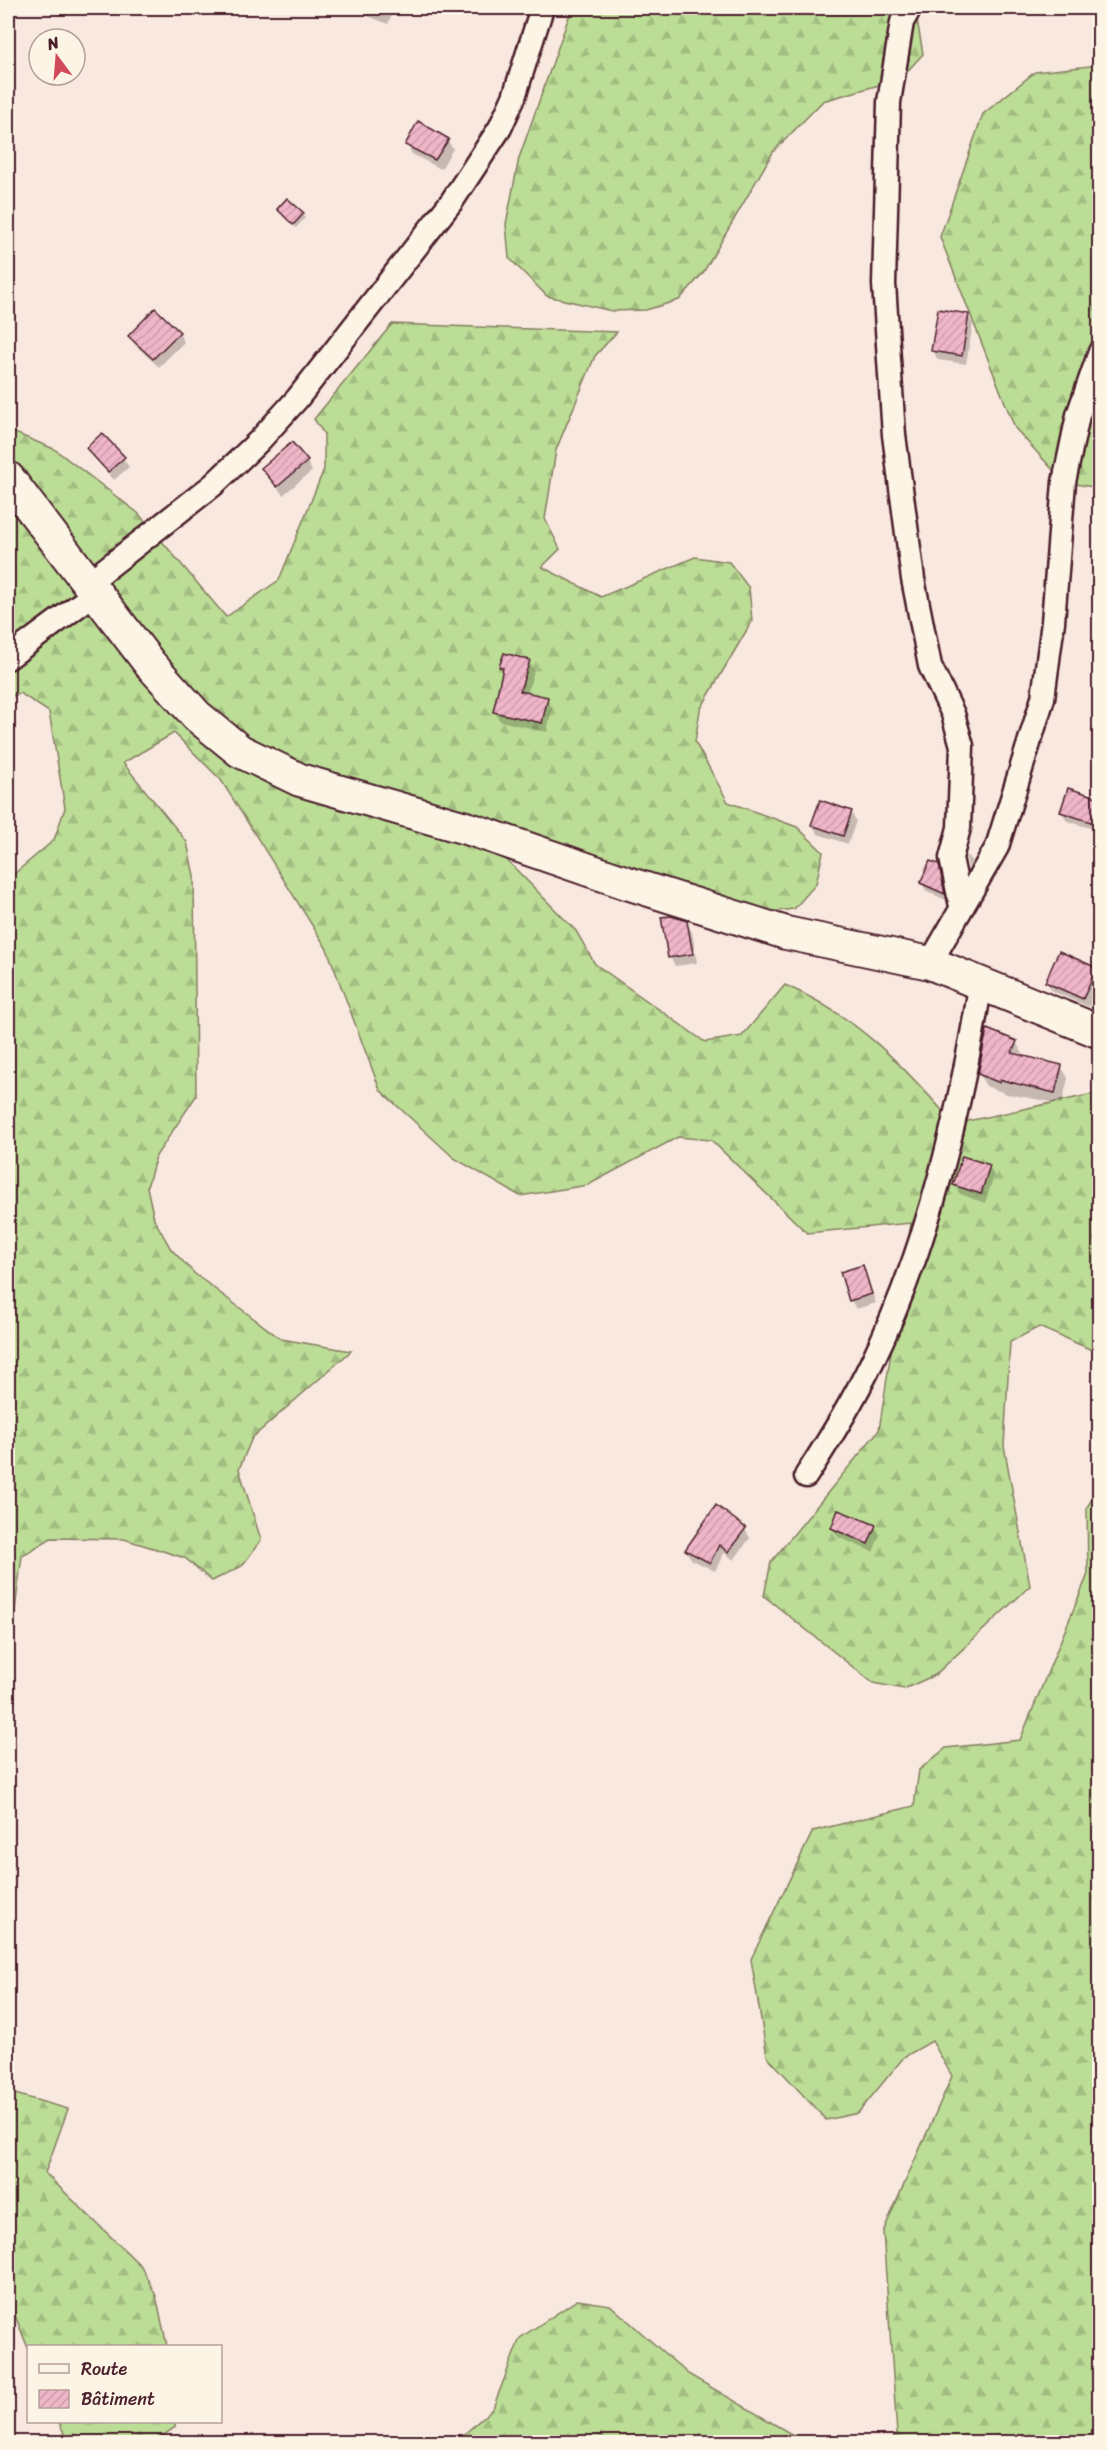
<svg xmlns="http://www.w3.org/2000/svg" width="1107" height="2450" font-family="Sriracha,sans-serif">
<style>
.forest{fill:url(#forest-firs);stroke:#837e60;stroke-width:1.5}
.shadow{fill:#0003}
.building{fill:url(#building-hatch);stroke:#4a1f2b;stroke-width:1.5}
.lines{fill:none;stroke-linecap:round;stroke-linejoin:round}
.street-casing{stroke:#4a1f2b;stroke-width:27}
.secondary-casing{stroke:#4a1f2b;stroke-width:36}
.street{stroke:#fcf5e5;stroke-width:22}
.secondary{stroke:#fcf5e5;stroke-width:32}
</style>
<defs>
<pattern id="forest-firs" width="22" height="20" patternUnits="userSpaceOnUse" patternTransform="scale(1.5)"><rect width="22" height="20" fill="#bcdd96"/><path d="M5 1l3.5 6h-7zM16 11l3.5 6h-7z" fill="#a3bd81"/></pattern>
<pattern id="building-hatch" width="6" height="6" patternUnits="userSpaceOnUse" patternTransform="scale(1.5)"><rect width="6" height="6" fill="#efb6c8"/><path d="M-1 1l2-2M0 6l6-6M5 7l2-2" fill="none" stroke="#ce9cac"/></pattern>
</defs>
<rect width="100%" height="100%" fill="#f9e8df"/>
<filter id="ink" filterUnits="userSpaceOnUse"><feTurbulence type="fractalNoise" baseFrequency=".0167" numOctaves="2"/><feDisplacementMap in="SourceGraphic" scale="12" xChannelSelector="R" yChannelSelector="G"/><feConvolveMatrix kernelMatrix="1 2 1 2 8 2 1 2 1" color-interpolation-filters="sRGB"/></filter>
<g filter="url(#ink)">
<g class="forest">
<polygon points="572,8 915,8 923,54 900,79 823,101 773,152 703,273 679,300 646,310 612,311 547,296 509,258 506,224 519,158"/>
<polygon points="1099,65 1099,484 1093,487 1064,482 1015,428 940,237 983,114 1035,72"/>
<path d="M 392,324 L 617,332 L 595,356 L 556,450 L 545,519 L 560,549 L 542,567 L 601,597 L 695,557 L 729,562 L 749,588 L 752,621 L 700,710 L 695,742 L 728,802 L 797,827 L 823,852 L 816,884 L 794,909 L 758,913 L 503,856 L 576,931 L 595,964 L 705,1042 L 742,1036 L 785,985 C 857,1016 904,1066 954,1124 L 1093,1094 L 1099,1101 L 1099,1353 L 1039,1327 L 1010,1342 L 1004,1446 L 1030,1586 L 935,1675 L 904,1689 L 873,1683 L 764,1596 L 771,1562 L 879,1430 L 911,1223 L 807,1233 L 711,1140 L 678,1137 L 588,1185 L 520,1196 L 454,1158 L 380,1090 L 327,949 L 221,780 L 174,733 L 123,763 L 187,842 L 194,876 L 196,1096 L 156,1156 L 147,1187 L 154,1219 L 171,1249 L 195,1274 L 281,1339 L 351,1351 L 252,1438 L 239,1469 L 261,1540 L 242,1566 L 212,1581 L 185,1558 L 124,1539 L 51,1538 L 22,1556 L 8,1663 L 8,879 L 54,840 L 65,808 L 49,712 L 20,693 L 8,698 L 8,430 L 54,449 L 138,513 L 226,617 L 279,580 L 324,469 L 324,434 L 314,419 Z"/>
<polygon points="1099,1488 1099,2442 889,2442 897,2433 883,2232 952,2076 932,2041 904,2057 858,2113 826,2120 767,2056 751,1959 813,1831 914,1806 919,1770 946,1748 1020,1740 1088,1574 1087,1507"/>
<polygon points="8,2092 68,2109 45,2173 141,2266 156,2296 167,2346 28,2348 8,2298"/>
<polygon points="577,2300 610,2305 688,2374 805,2442 456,2442 493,2408 520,2338"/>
<polygon points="59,2422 175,2422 175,2427 154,2442 68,2442"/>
</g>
<g class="shadow">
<polygon points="347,8 394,8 388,24"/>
<polygon points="447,140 453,149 441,169 412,154 407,145"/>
<polygon points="279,210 303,214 305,218 296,228"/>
<polygon points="968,315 973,324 966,364 938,360 933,351"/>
<polygon points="179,333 184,342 159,367 135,345 130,336"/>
<polygon points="87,448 123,458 129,467 114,480"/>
<polygon points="307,462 312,471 283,495 263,469"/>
<polygon points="529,662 534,671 527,694 547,698 552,708 547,732 500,721 495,712 504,672 501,667"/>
<polygon points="1100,800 1100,831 1067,821 1062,812"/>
<polygon points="851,812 856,821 848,844 818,834 812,825"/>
<polygon points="967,855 975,865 970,873 966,858"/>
<polygon points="937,866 943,875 949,901 927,892 922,883"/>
<polygon points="686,922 692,932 697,963 675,966 670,957"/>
<polygon points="1096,969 1100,982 1089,1007 1052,991 1047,982"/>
<polygon points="1016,1042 1023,1054 1021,1057 1061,1066 1068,1078 1062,1104 1007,1094 986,1086 979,1074"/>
<polygon points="989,1166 994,1176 985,1203 960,1194 954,1185"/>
<polygon points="863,1267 876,1303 856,1309 851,1300"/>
<polygon points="875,1526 880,1535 873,1552 838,1537 832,1528"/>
<polygon points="745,1529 750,1538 734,1560 724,1553 715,1571 692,1560 686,1551"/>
</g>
<g class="building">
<polygon points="418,121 449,139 435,160 405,145"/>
<polygon points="287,198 304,213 293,225 277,209"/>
<polygon points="155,308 180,332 153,359 128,336"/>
<polygon points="938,309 969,314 962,356 931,351"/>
<polygon points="102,433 125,457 108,472 86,448"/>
<polygon points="292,442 308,461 277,487 261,468"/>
<polygon points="504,653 530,660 520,691 548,697 542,723 493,712 503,668 499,667"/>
<polygon points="1068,788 1100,798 1100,825 1060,812"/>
<polygon points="820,800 852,811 843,836 811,825"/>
<polygon points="930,861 939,864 945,894 920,883"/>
<polygon points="671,916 687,921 693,954 668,958 661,917"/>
<polygon points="1059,951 1097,968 1083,999 1045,982"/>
<polygon points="987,1029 1017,1041 1012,1053 1062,1065 1055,1093 1001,1080 1000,1083 978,1074"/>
<polygon points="962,1156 990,1165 981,1194 953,1185"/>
<polygon points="863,1265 872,1294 849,1301 840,1272"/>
<polygon points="716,1505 746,1528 728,1552 719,1545 710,1563 685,1550"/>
<polygon points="838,1510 876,1525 868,1544 831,1528"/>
</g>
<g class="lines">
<g class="street-casing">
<g id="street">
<polyline points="910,8 902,22 889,102 884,284 894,435 913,579 930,666 953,714 962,746 959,828 951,858 961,906"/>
<polyline points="88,583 213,485 259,441 297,399 452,201 500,128 514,97 542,8"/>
<polyline points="8,658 95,593"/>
<polyline points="930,963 997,847 1043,698 1053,622 1064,482 1078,415 1100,352"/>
<path d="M 806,1476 C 830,1439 853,1401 872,1362 C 929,1244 960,1111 981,982"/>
</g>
</g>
<g class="secondary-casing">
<polyline id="secondary" points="8,478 150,664 197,716 240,751 300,780 476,831 627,883 786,933 930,963 1100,1032"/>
</g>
<use href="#street" class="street"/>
<use href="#secondary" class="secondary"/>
</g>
</g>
<rect width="1107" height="2450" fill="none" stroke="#fcf5e5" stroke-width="30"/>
<rect x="15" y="15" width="1077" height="2420" fill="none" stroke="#4a1f2b" stroke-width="2" filter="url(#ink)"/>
<rect x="27" y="2345" width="195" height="78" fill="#fcf5e5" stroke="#b59f9b" stroke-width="1.5"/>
<rect x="39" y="2364" width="30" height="9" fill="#fcf5e5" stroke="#b59f9b" stroke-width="1.5"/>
<text x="81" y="2375" font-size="18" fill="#4a1f2b">Route</text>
<rect x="39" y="2390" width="30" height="18" fill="url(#building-hatch)" stroke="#b59f9b" stroke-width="1.5"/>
<text x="81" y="2405" font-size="18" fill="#4a1f2b">Bâtiment</text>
<g transform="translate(57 57) rotate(344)"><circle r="28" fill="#fcf5e5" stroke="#b59f9b" stroke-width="1.5"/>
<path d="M0-4.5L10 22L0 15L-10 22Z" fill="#d1495b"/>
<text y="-9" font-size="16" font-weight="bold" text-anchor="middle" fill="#4a1f2b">N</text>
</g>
</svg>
